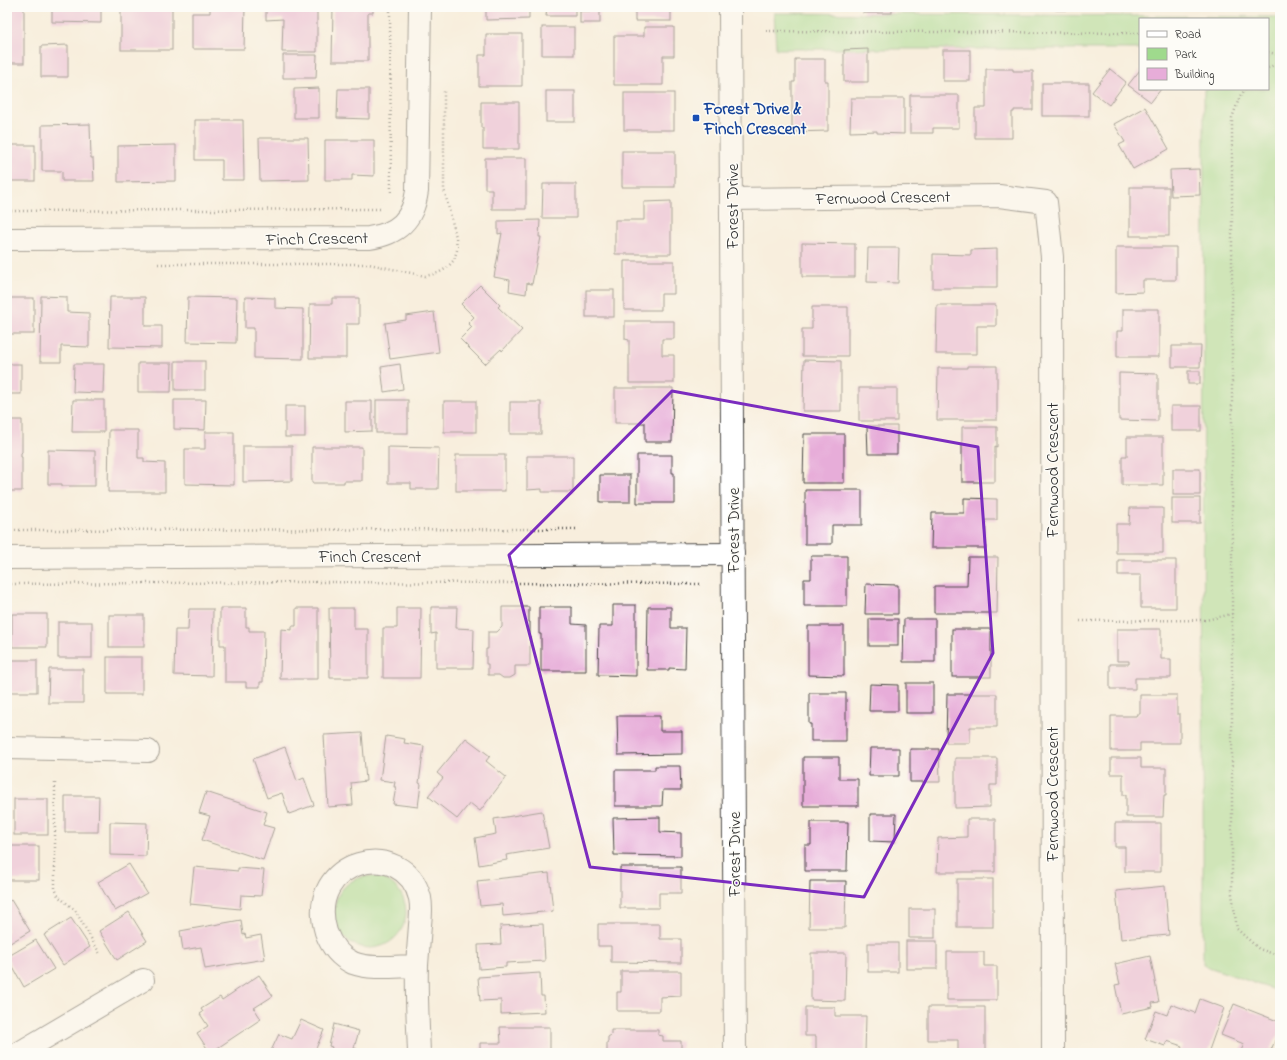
<svg xmlns="http://www.w3.org/2000/svg" width="1287" height="1060" font-family="'Indie Flower',sans-serif">
<style>
.green{fill:#9fda8d;stroke:#65825c}
.building{fill:#e7add9}
.lines{fill:none;stroke-linecap:round;stroke-linejoin:round}
.minor-casing{stroke:#4a4846;stroke-width:24}
.path{stroke:#4a4846;stroke-width:2.5;stroke-dasharray:1 3;stroke-linecap:butt}
.minor{stroke:#fff;stroke-width:22}
.marked{fill:none;stroke:#7b2cbf;stroke-width:3;stroke-linejoin:round}
.transit-dot{fill:#1a4fb4;stroke:#fdfcf7;stroke-width:1.5}
.labels{text-anchor:middle;stroke-width:3;stroke-linejoin:round;paint-order:stroke}
.transit-label{font-size:17px;font-weight:bold;fill:#164399;stroke:#fdfcf7;text-anchor:start}
.street-label{font-size:17px;fill:#2b2b2b;stroke:#fdfcf7}
</style>
<rect width="100%" height="100%" fill="#fdfcf7"/>
<filter id="ink" filterUnits="userSpaceOnUse"><feTurbulence type="fractalNoise" baseFrequency=".025" numOctaves="2"/><feDisplacementMap in="SourceGraphic" scale="8" xChannelSelector="R" yChannelSelector="G"/><feConvolveMatrix kernelMatrix="1 2 1 2 8 2 1 2 1" color-interpolation-filters="sRGB"/></filter>
<filter id="wash" filterUnits="userSpaceOnUse"><feTurbulence type="fractalNoise" baseFrequency=".012" numOctaves="4" result="noise"/><feDisplacementMap in="SourceGraphic" scale="16" xChannelSelector="R" yChannelSelector="G"/><feGaussianBlur stdDeviation="0.9" result="paint"/><feColorMatrix in="noise" values="0 0 0 0 0 0 0 0 0 0 0 0 0 0 0 0 0 1.4 0 .05"/><feComposite in="paint" operator="in"/></filter>
<g filter="url(#wash)">
<rect width="100%" height="100%" fill="#f8eedd"/>
<g class="green">
<polygon points="774,13 1280,17 1280,992 1203,965 1204,89 1268,89 1268,19 1140,19 1140,49 776,49"/>
<circle cx="370" cy="912" r="36"/>
</g>
<g id="blocks">
<g class="building">
<rect x="7" y="7" width="17" height="56"/>
<polygon points="52,7 101,7 101,23 52,22"/>
<rect x="121" y="7" width="51" height="43"/>
<polygon points="210,7 245,7 244,49 192,49 192,13 210,13"/>
<polygon points="266,7 317,7 317,52 282,52 283,19 266,20"/>
<polygon points="333,7 373,7 373,13 368,13 368,61 332,61"/>
<polygon points="486,7 529,7 529,19 486,20"/>
<polygon points="547,7 575,7 575,16 546,16"/>
<rect x="635" y="7" width="36" height="14"/>
<rect x="863" y="7" width="29" height="6"/>
<rect x="1056" y="7" width="21" height="3"/>
<rect x="580" y="11" width="20" height="12"/>
<rect x="542" y="27" width="32" height="28"/>
<polygon points="644,27 674,27 674,56 663,56 663,85 614,85 614,36 644,36"/>
<polygon points="486,34 522,34 522,86 479,86 479,55 486,55"/>
<polygon points="68,45 68,77 41,77 41,46"/>
<polygon points="868,49 868,82 844,82 844,50"/>
<rect x="943" y="50" width="27" height="31"/>
<polygon points="283,55 317,55 316,78 283,78"/>
<polygon points="795,59 825,59 825,81 828,81 828,131 792,132 792,82 795,82"/>
<polygon points="986,69 1013,69 1013,71 1033,71 1033,110 1014,110 1014,112 1012,112 1012,138 975,138 975,108 986,108"/>
<polygon points="1110,69 1126,82 1109,105 1092,92"/>
<polygon points="1140,70 1140,89 1161,89 1151,102 1128,85"/>
<rect x="1042" y="83" width="47" height="33"/>
<polygon points="319,88 319,118 294,118 294,89"/>
<polygon points="338,89 369,89 369,119 337,118"/>
<rect x="546" y="91" width="29" height="31"/>
<rect x="624" y="93" width="50" height="37"/>
<polygon points="910,95 959,95 959,128 933,128 933,133 910,133"/>
<polygon points="851,98 904,98 904,134 877,133 877,131 850,132"/>
<polygon points="481,102 519,102 519,149 483,149 483,128 481,128"/>
<polygon points="1145,107 1169,149 1133,169 1119,145 1125,142 1114,124"/>
<polygon points="195,120 243,120 244,180 222,180 222,160 195,160"/>
<polygon points="90,124 91,158 93,158 94,181 62,181 62,171 42,171 42,125"/>
<polygon points="259,138 308,138 309,180 260,181"/>
<polygon points="325,140 374,140 374,176 352,175 352,180 325,180"/>
<rect x="7" y="145" width="28" height="36"/>
<polygon points="176,145 176,181 118,182 118,146"/>
<rect x="622" y="151" width="53" height="36"/>
<polygon points="485,158 526,158 526,209 492,209 492,189 485,189"/>
<polygon points="1199,169 1200,195 1171,196 1170,170"/>
<polygon points="543,184 576,184 576,218 542,218"/>
<rect x="1130" y="187" width="39" height="49"/>
<polygon points="671,201 671,254 615,254 615,220 644,220 644,202"/>
<polygon points="540,220 539,237 541,237 532,284 527,283 526,294 509,291 510,280 494,277 502,233 498,234 498,221"/>
<polygon points="802,243 855,244 855,277 802,277"/>
<polygon points="1116,247 1176,247 1176,280 1143,280 1143,292 1116,293"/>
<polygon points="868,248 899,248 898,283 867,282"/>
<polygon points="997,249 997,288 933,288 933,254 971,255 971,250"/>
<polygon points="624,261 674,261 674,294 661,294 661,310 624,310"/>
<polygon points="480,285 500,305 498,307 522,330 502,351 501,349 485,364 460,339 472,327 468,323 474,317 461,304"/>
<rect x="586" y="290" width="28" height="27"/>
<polygon points="41,296 67,297 67,312 89,313 89,347 61,346 61,362 40,362"/>
<polygon points="110,297 145,297 145,326 162,326 162,348 109,347"/>
<polygon points="188,297 237,298 236,343 187,342"/>
<polygon points="245,297 275,298 275,308 303,309 303,359 254,358 254,328 245,328"/>
<rect x="7" y="298" width="27" height="36"/>
<polygon points="332,298 359,298 359,324 346,324 346,358 309,358 310,304 332,304"/>
<polygon points="937,305 996,305 996,326 977,326 977,354 936,354"/>
<polygon points="812,307 848,307 848,356 802,356 802,329 812,329"/>
<polygon points="1123,309 1159,309 1159,357 1117,357 1117,331 1123,331"/>
<polygon points="434,312 439,352 390,359 385,323 406,320 406,316"/>
<polygon points="625,321 674,321 674,339 662,339 662,355 674,355 674,383 629,383 629,340 625,339"/>
<polygon points="1172,346 1201,346 1200,367 1172,367"/>
<polygon points="804,360 841,361 841,411 803,411"/>
<rect x="175" y="361" width="30" height="29"/>
<polygon points="138,363 172,363 171,392 138,392"/>
<rect x="7" y="364" width="14" height="30"/>
<polygon points="74,364 104,364 103,393 73,392"/>
<polygon points="400,364 403,389 384,392 381,367"/>
<polygon points="967,366 997,366 997,420 937,420 938,368 967,368"/>
<rect x="1188" y="371" width="12" height="13"/>
<polygon points="1119,373 1158,374 1158,421 1119,420"/>
<polygon points="615,388 673,388 672,442 645,442 645,423 615,423"/>
<rect x="859" y="388" width="38" height="33"/>
<polygon points="73,400 104,400 104,432 72,432"/>
<polygon points="174,400 206,400 205,430 174,429"/>
<rect x="376" y="400" width="32" height="33"/>
<polygon points="345,401 372,401 372,431 345,432"/>
<rect x="444" y="401" width="32" height="31"/>
<rect x="510" y="402" width="31" height="32"/>
<rect x="285" y="406" width="20" height="31"/>
<rect x="1171" y="406" width="30" height="25"/>
<polygon points="7,420 22,420 22,452 21,453 21,457 22,457 22,491 7,491"/>
<polygon points="867,426 897,426 897,454 868,454"/>
<polygon points="962,427 997,427 997,447 995,446 995,482 962,482"/>
<polygon points="109,430 138,430 138,458 144,458 144,462 165,463 165,492 108,492"/>
<polygon points="205,432 234,432 234,485 185,484 185,449 205,449"/>
<polygon points="804,434 844,434 844,483 803,483"/>
<polygon points="1127,437 1163,437 1163,485 1122,485 1122,456 1127,456"/>
<polygon points="243,446 292,446 292,481 243,482"/>
<polygon points="312,447 362,447 362,481 344,481 344,483 312,483"/>
<polygon points="388,447 439,448 438,489 411,489 411,483 388,483"/>
<polygon points="48,450 95,451 95,486 62,486 62,484 48,484"/>
<rect x="456" y="455" width="49" height="36"/>
<polygon points="637,455 672,455 672,473 674,473 674,503 637,503"/>
<polygon points="527,456 573,456 573,492 542,492 542,489 527,490"/>
<rect x="1173" y="469" width="27" height="26"/>
<rect x="600" y="475" width="30" height="27"/>
<polygon points="805,490 862,490 862,525 832,525 832,544 805,544"/>
<polygon points="964,498 997,499 997,520 986,520 986,548 931,548 932,513 964,513"/>
<rect x="1172" y="498" width="28" height="25"/>
<polygon points="1130,508 1163,508 1163,553 1116,553 1116,524 1129,524"/>
<polygon points="811,556 847,556 847,606 804,606 804,579 811,579"/>
<polygon points="968,557 998,557 997,613 934,613 934,586 967,586"/>
<polygon points="1118,560 1176,560 1176,608 1141,608 1141,575 1118,575"/>
<polygon points="866,584 898,585 898,614 865,614"/>
<polygon points="613,605 636,605 636,676 598,675 599,626 613,626"/>
<polygon points="431,607 457,607 456,628 474,629 473,668 436,668 436,633 431,634"/>
<polygon points="502,607 529,607 529,622 530,622 530,666 515,666 515,675 510,678 503,678 499,675 488,675 488,664 486,664 486,649 488,649 488,632 497,632 502,627"/>
<polygon points="539,607 572,607 572,624 586,625 586,671 541,671 541,634 539,634"/>
<polygon points="648,607 671,607 671,628 686,628 685,669 669,668 669,670 647,670"/>
<polygon points="220,608 246,608 246,627 249,627 249,631 264,631 263,682 260,682 260,687 246,687 246,682 225,682 225,645 220,645"/>
<polygon points="296,608 318,608 318,679 280,679 281,629 292,630 292,626 296,626"/>
<polygon points="329,608 354,608 354,629 368,629 368,678 330,678"/>
<polygon points="397,608 421,608 420,678 383,678 383,628 397,628"/>
<polygon points="189,609 213,609 212,676 174,675 175,630 188,630"/>
<rect x="12" y="614" width="35" height="33"/>
<rect x="109" y="615" width="35" height="32"/>
<rect x="869" y="619" width="29" height="27"/>
<polygon points="904,619 935,619 935,662 903,662"/>
<rect x="58" y="622" width="34" height="36"/>
<polygon points="808,626 844,626 844,676 808,675"/>
<rect x="952" y="629" width="39" height="48"/>
<polygon points="1117,629 1161,629 1161,659 1171,659 1171,678 1135,678 1135,689 1110,689 1110,664 1129,664 1129,661 1117,661"/>
<rect x="107" y="657" width="35" height="37"/>
<rect x="7" y="660" width="30" height="32"/>
<polygon points="49,669 83,669 83,703 48,703"/>
<rect x="906" y="683" width="27" height="30"/>
<polygon points="870,684 898,685 898,711 869,711"/>
<polygon points="809,693 846,693 846,741 811,741 811,724 809,724"/>
<polygon points="947,694 997,694 997,727 970,727 970,743 946,743"/>
<polygon points="1140,695 1177,695 1177,714 1180,714 1180,743 1140,743 1140,751 1111,751 1111,716 1136,716 1137,714 1140,714"/>
<polygon points="617,716 660,716 660,731 682,731 682,754 618,755"/>
<polygon points="362,733 366,781 351,783 353,805 328,807 324,735"/>
<polygon points="386,736 405,739 404,743 424,746 419,783 421,784 418,807 393,804 396,787 394,787 395,782 380,780"/>
<polygon points="466,738 490,756 486,761 506,777 480,811 470,803 457,819 428,796 443,778 437,773"/>
<polygon points="285,747 297,781 304,778 314,805 289,814 282,793 267,798 253,759"/>
<polygon points="870,748 899,748 899,776 869,776"/>
<polygon points="910,749 939,749 940,782 910,782"/>
<polygon points="803,757 839,757 839,779 858,779 858,806 803,806"/>
<polygon points="955,758 997,758 997,785 990,785 990,807 955,808"/>
<polygon points="1111,758 1141,758 1141,768 1166,768 1166,795 1164,795 1163,817 1126,817 1126,795 1123,795 1123,774 1111,774"/>
<polygon points="655,766 680,766 681,790 663,790 662,806 615,806 615,770 655,770"/>
<polygon points="206,792 267,812 263,825 274,828 263,860 202,840 210,816 199,813"/>
<polygon points="65,796 99,796 98,832 65,832"/>
<rect x="14" y="799" width="34" height="36"/>
<polygon points="542,811 549,848 506,855 507,860 479,865 475,838 496,834 494,819"/>
<polygon points="870,814 896,814 895,842 870,841"/>
<polygon points="660,817 660,832 681,833 681,856 614,855 613,818"/>
<polygon points="967,819 995,819 995,872 937,872 938,838 967,837"/>
<polygon points="110,822 147,823 146,856 110,855"/>
<polygon points="811,822 848,822 847,871 805,871 805,845 811,845"/>
<polygon points="1115,823 1161,823 1161,872 1125,872 1125,847 1115,847"/>
<rect x="7" y="846" width="32" height="34"/>
<polygon points="129,864 147,893 115,911 98,882"/>
<polygon points="194,867 238,871 238,868 264,870 261,896 241,895 240,909 190,904"/>
<polygon points="620,867 681,867 681,893 659,893 659,908 620,908"/>
<polygon points="549,873 553,911 503,916 502,904 480,906 477,881"/>
<rect x="957" y="879" width="36" height="48"/>
<polygon points="810,881 846,881 845,928 809,928"/>
<polygon points="1165,886 1169,935 1121,939 1116,891"/>
<polygon points="11,900 30,931 7,945 7,903"/>
<rect x="909" y="909" width="26" height="29"/>
<polygon points="129,912 147,941 117,960 99,931"/>
<polygon points="71,918 90,947 63,965 44,935"/>
<polygon points="241,920 243,935 245,934 246,938 261,935 265,959 205,969 201,947 183,950 180,931"/>
<polygon points="543,924 545,961 506,963 506,967 479,969 478,945 501,944 500,926"/>
<polygon points="598,924 660,924 660,939 681,939 681,963 611,962 611,946 598,946"/>
<polygon points="36,940 54,969 24,987 7,957"/>
<rect x="906" y="941" width="31" height="28"/>
<rect x="868" y="943" width="30" height="29"/>
<polygon points="947,952 984,952 984,966 997,966 997,1000 947,1000"/>
<polygon points="811,953 846,953 845,1001 811,1000"/>
<polygon points="1150,956 1159,1002 1152,1003 1153,1007 1121,1014 1115,985 1120,984 1115,964"/>
<polygon points="621,971 681,971 681,996 660,997 660,1011 617,1011 617,992 621,992"/>
<polygon points="540,973 541,996 544,996 545,1012 501,1014 501,1000 480,1001 478,977"/>
<polygon points="259,975 273,996 254,1008 261,1019 210,1053 197,1033 208,1026 200,1014 203,1012 201,1009 220,997 222,1000"/>
<polygon points="1200,999 1224,1008 1208,1053 1185,1053 1180,1051 1182,1046 1167,1041 1165,1046 1145,1039 1156,1011 1167,1015 1171,1004 1195,1013"/>
<polygon points="1234,1004 1280,1022 1280,1029 1271,1050 1278,1053 1240,1053 1244,1044 1221,1035"/>
<polygon points="805,1007 835,1007 835,1016 866,1016 865,1053 816,1053 816,1036 805,1036"/>
<polygon points="928,1007 985,1007 985,1053 958,1053 958,1040 928,1040"/>
<polygon points="301,1020 324,1030 314,1053 270,1053 279,1034 292,1039"/>
<polygon points="334,1024 359,1031 354,1048 357,1049 356,1053 330,1053 332,1047 329,1046"/>
<polygon points="500,1027 550,1027 550,1053 480,1053 480,1043 501,1043"/>
<polygon points="611,1030 658,1030 658,1035 663,1036 663,1041 681,1041 681,1053 607,1053 607,1042 608,1042 608,1037 611,1035"/>
</g>
</g>
</g>
<g filter="url(#ink)">
<use href="#blocks" fill-opacity="0" stroke="#4a4846" stroke-width="1"/>
<g class="lines">
<g class="minor-casing">
<g id="minor">
<polyline points="730,7 735,1053"/>
<polyline points="732,199 999,196 1046,202 1052,257 1053,1053"/>
<path d="M 7,239 L 369,238 C 398,234 413,220 417,191 L 420,7"/>
<polyline points="7,558 733,554"/>
<polyline points="7,748 148,751"/>
<path d="M 417,966 C 398,966 371,970 353,963 C 340,957 331,946 326,932 C 304,859 404,835 420,898 C 422,908 421,916 420,925 C 419,939 418,952 417,965 C 416,994 418,1024 419,1053"/>
<polyline points="19,1053 143,980"/>
</g>
</g>
<g class="path">
<polyline points="390,7 391,194"/>
<polyline points="766,31 1140,33"/>
<polyline points="1268,52 1280,55"/>
<polyline points="1268,68 1280,62"/>
<polyline points="1246,89 1240,96 1232,118 1232,894 1237,929 1259,949 1280,956"/>
<polyline points="7,211 382,209"/>
<polyline points="158,264 369,264 425,276 438,273 447,268 454,260 457,250 456,237 444,189 444,89"/>
<polyline points="7,530 578,529"/>
<polyline points="7,584 312,582 701,584"/>
<polyline points="1080,621 1206,620 1232,614"/>
<polyline points="55,783 55,888 58,896 75,910 100,954"/>
</g>
<use href="#minor" class="minor"/>
</g>
</g>
<path d="M0 0H1287V1060H0ZM 672,391 L 978,447 L 993,653 L 864,897 L 590,867 L 509,555 Z" fill="#f8eedd" fill-opacity=".55" fill-rule="evenodd"/>
<path class="marked" d="M 672,391 L 978,447 L 993,653 L 864,897 L 590,867 L 509,555 Z"/>
<rect class="transit-dot" x="692" y="114" width="8" height="8" rx="2"/>
<g class="labels">
<g class="transit-label">
<text x="704" y="114">Forest Drive &amp;<tspan x="704" dy="20">Finch Crescent</tspan></text>
</g>
<g class="street-label">
<text transform="translate(883 197) rotate(-1)" y="6">Fernwood Crescent</text>
<text transform="translate(732 206) rotate(-90)" y="6">Forest Drive</text>
<text transform="translate(317 238) rotate(-1)" y="6">Finch Crescent</text>
<text transform="translate(1052 470) rotate(-90)" y="6">Fernwood Crescent</text>
<text transform="translate(733 530) rotate(-90)" y="6">Forest Drive</text>
<text x="370" y="562">Finch Crescent</text>
<text transform="translate(1052 794) rotate(-90)" y="6">Fernwood Crescent</text>
<text transform="translate(734 854) rotate(-90)" y="6">Forest Drive</text>
</g>
</g>
<rect width="1287" height="1060" fill="none" stroke="#fdfcf7" stroke-width="24"/>
<rect x="1139" y="18" width="130" height="72" fill="#fdfcf7" stroke="#a9a8a5"/>
<rect x="1147" y="31" width="20" height="6" fill="#ffffff" stroke="#a9a8a5"/>
<text x="1175" y="38" font-size="12" fill="#2b2b2b">Road</text>
<rect x="1147" y="48" width="20" height="12" fill="#9fda8d" stroke="#a9a8a5"/>
<text x="1175" y="58" font-size="12" fill="#2b2b2b">Park</text>
<rect x="1147" y="68" width="20" height="12" fill="#e7add9" stroke="#a9a8a5"/>
<text x="1175" y="78" font-size="12" fill="#2b2b2b">Building</text>
</svg>
